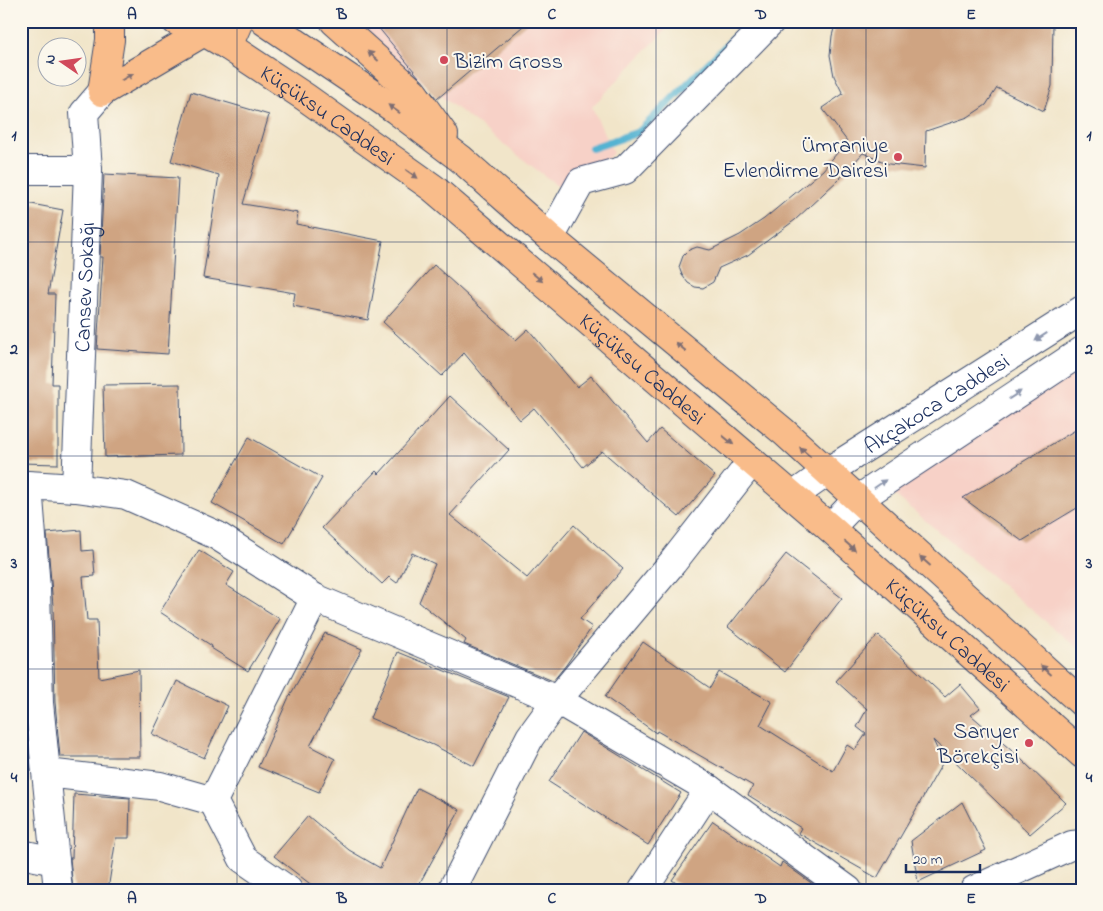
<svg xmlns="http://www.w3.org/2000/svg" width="1103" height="911" font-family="'Indie Flower',sans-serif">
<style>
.built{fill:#f7d1c7}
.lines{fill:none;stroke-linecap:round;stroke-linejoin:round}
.stream{stroke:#54b3d2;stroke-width:8}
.building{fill:#cfa482}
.minor-casing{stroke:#3b4a6e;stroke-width:30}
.major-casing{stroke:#3b4a6e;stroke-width:30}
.minor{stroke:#fff;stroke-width:28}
.major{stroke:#f9bc8a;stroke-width:28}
.oneway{fill:#7f6e72}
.oneway2{fill:#8d97ae}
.grid{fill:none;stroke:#1b2f5e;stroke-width:1;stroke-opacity:0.55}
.poi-dot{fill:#d1495b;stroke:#fbf7ec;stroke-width:2}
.labels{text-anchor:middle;stroke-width:4;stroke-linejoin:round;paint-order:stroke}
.poi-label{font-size:22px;fill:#1b2f5e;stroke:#fbf7ec;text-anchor:end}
.street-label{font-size:22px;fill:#1b2f5e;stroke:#fbf7ec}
.neatline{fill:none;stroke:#1b2f5e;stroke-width:2}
.grid-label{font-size:16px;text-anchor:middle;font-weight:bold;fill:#1b2f5e}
</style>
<rect width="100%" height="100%" fill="#fbf7ec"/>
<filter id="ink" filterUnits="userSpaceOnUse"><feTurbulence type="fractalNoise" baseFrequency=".02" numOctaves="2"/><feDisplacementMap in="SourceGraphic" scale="10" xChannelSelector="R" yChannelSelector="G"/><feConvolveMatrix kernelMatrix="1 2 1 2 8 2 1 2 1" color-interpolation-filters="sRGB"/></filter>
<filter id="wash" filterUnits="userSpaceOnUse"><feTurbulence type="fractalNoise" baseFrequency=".0096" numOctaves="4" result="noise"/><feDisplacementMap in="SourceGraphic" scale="20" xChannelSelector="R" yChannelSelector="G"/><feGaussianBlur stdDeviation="1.12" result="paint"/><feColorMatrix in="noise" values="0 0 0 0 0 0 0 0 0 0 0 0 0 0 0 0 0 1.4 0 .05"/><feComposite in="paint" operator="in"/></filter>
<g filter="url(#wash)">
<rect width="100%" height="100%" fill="#f1e5c9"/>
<g class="built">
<polygon points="347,21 674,21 592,107 613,153 571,196 348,25"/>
<polygon points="1067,21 1082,21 1082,39"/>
<polygon points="1082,358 1082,652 877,480"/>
</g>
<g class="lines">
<polyline class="stream" points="592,148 639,132 751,21"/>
</g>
<g id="blocks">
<g class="building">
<polygon points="373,21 529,21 437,99"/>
<polygon points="836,21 1053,21 1052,86 1044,111 997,88 986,105 968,117 926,131 925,168 889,164 863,153 852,165 853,166 795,220 748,255 719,268 713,282 703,288 695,287 688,283 682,275 679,267 683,256 689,250 697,247 710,250 740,235 764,219 823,170 847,141 822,108 843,94 834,76 830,55 832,36"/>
<polygon points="191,92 269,115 243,204 298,213 296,224 383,241 368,320 293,306 295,293 203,278 219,175 171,161"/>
<polygon points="104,174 178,178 168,354 97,349 103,257 100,257"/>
<polygon points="21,202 63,210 48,294 55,294 52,384 58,384 58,464 21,463"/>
<polygon points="434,265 516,340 528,329 577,387 591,376 648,443 660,429 715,476 679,517 602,451 583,467 534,408 520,420 464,353 442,376 383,322"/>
<polygon points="180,384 181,455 105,457 103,385"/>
<polygon points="450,396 509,450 450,515 527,578 574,525 623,569 580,619 592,627 566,665 553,681 464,644 466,640 419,602 435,564 412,553 397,583 389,577 382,584 322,528 376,471 379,474"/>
<polygon points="1082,426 1082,505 1022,541 963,498"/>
<polygon points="249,437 322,478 284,544 212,503"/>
<polygon points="81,530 82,551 93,550 95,576 83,577 87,620 97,620 99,678 139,670 140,757 60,757 55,702 53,606 47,533"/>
<polygon points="199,550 234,572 226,585 280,619 248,671 211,648 212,646 160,612"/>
<polygon points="786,554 842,598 785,672 728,627"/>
<polygon points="325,633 362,649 310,746 335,759 319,792 258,767 288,699"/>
<polygon points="878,635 945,697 960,684 980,708 971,715 1020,758 1066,803 1030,834 933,740 943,762 877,878 798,833 801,828 748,795 753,786 657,731 656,733 605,697 643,642 710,688 719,672 772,702 760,725 833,771 847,745 855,750 866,734 857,727 867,709 836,681"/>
<polygon points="398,652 509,697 474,766 433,745 370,718"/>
<polygon points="177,681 228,706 204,758 152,734"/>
<polygon points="21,709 24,709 29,758 21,758"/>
<polygon points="581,732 681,793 648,845 549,782"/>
<polygon points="417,788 460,810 417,888 420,890 318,890 274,856 308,816 349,850 380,868"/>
<polygon points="74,794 130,798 129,838 116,838 108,890 73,890 70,858 72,858"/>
<polygon points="962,802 986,850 918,882 911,841"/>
<polygon points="713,821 780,867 782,862 821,890 686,890 672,880"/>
</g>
</g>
</g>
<g filter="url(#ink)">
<use href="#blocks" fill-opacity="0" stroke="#3b4a6e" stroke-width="1"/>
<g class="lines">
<g class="minor-casing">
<g id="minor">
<polyline points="21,170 88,170"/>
<polyline points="550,238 581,182 625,170 771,21"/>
<path id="s1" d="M 76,488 L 88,170 L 84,113 L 102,92"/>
<path id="s2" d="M 793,496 L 827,472 L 1082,310"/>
<polyline points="830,528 857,500 1082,351"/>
<polyline points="47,773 160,786 213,801"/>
<polyline points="21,854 55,861"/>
<polyline points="58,890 39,703 36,588 28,485 76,488 126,495 216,535 315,598 557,700 709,789 848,890"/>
<polyline points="288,890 243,859 213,801 315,598"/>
<polyline points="452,890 530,737 557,700 673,562 752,461"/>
<polyline points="643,890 709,789"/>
<polyline points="974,890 1072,845 1082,844"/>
</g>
</g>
<g class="major-casing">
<g id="major">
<polyline points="110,21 110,40 102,92 216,25"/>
<path id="s3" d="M 176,21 L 204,32 L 228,46 L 305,97 L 433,188 L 830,528 L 1082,754"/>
<polyline points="264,21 396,110 461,159 550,238 784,432 1082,703"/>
<polyline points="334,21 413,92 444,135"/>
<polyline points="228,46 239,21"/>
</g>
</g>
<use href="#minor" class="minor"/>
<use href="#major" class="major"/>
</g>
<defs><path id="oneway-solid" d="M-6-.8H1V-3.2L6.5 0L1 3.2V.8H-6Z" transform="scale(1.25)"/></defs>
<g class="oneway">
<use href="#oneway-solid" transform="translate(373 56) rotate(-138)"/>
<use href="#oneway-solid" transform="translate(127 77) rotate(-30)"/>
<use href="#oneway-solid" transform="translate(394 109) rotate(-145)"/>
<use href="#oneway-solid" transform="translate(412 174) rotate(35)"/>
<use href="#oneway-solid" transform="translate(537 277) rotate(40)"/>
<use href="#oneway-solid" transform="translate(681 347) rotate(-140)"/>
<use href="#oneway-solid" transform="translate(728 440) rotate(40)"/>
<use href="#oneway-solid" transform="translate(805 452) rotate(-138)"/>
<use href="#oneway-solid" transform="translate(850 546) rotate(42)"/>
<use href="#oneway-solid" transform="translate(925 561) rotate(-138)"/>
<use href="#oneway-solid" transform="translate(1046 670) rotate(-138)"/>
</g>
<g class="oneway2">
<use href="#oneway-solid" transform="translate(1041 337) rotate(147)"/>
<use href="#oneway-solid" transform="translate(1015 395) rotate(-33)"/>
<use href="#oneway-solid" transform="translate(880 484) rotate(-35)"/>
</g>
</g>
<path class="grid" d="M 237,21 L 237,890M 447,21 L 447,890M 656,21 L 656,890M 866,21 L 866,890M 21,242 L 1082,242M 21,456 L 1082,456M 21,669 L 1082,669"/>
<g class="poi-dot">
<circle cx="444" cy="60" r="5"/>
<circle cx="898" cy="157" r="5"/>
<circle cx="1029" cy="743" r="5"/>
</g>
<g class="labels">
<g class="poi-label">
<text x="454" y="68" text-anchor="start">Bizim Gross</text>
<text x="888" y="152">Ümraniye<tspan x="888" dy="25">Evlendirme Dairesi</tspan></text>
<text x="1019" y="738">Sarıyer<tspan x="1019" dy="25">Börekçisi</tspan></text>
</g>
<g class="street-label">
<text dy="8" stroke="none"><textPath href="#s3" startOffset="179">Küçüksu Caddesi</textPath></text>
<text dy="8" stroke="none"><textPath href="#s1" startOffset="201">Cansev Sokağı</textPath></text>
<text dy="8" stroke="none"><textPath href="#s3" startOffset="584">Küçüksu Caddesi</textPath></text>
<text dy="8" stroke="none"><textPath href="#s2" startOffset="171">Akçakoca Caddesi</textPath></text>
<text dy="8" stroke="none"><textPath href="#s3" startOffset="989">Küçüksu Caddesi</textPath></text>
</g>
</g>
<rect width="1103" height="911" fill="none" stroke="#fbf7ec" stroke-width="55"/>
<g transform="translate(62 62) rotate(283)"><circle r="24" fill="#fbf7ec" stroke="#a1a7b3"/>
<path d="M0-4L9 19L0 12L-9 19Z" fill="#d1495b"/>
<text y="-8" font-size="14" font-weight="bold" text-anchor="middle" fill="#1b2f5e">N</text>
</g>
<path d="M906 864v8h74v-8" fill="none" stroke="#1b2f5e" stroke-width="2.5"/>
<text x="913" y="864" font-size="15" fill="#1b2f5e" stroke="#fbf7ec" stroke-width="4" paint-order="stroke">20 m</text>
<rect x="28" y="28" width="1048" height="856" class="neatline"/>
<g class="grid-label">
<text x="132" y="19">A</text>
<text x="342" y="19">B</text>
<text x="552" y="19">C</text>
<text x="761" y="19">D</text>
<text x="971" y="19">E</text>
<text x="14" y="140">1</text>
<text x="1089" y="140">1</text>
<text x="14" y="354">2</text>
<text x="1089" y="354">2</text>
<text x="14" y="568">3</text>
<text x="1089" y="568">3</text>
<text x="14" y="782">4</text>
<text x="1089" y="782">4</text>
<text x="132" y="903">A</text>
<text x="342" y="903">B</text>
<text x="552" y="903">C</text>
<text x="761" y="903">D</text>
<text x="971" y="903">E</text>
</g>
</svg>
